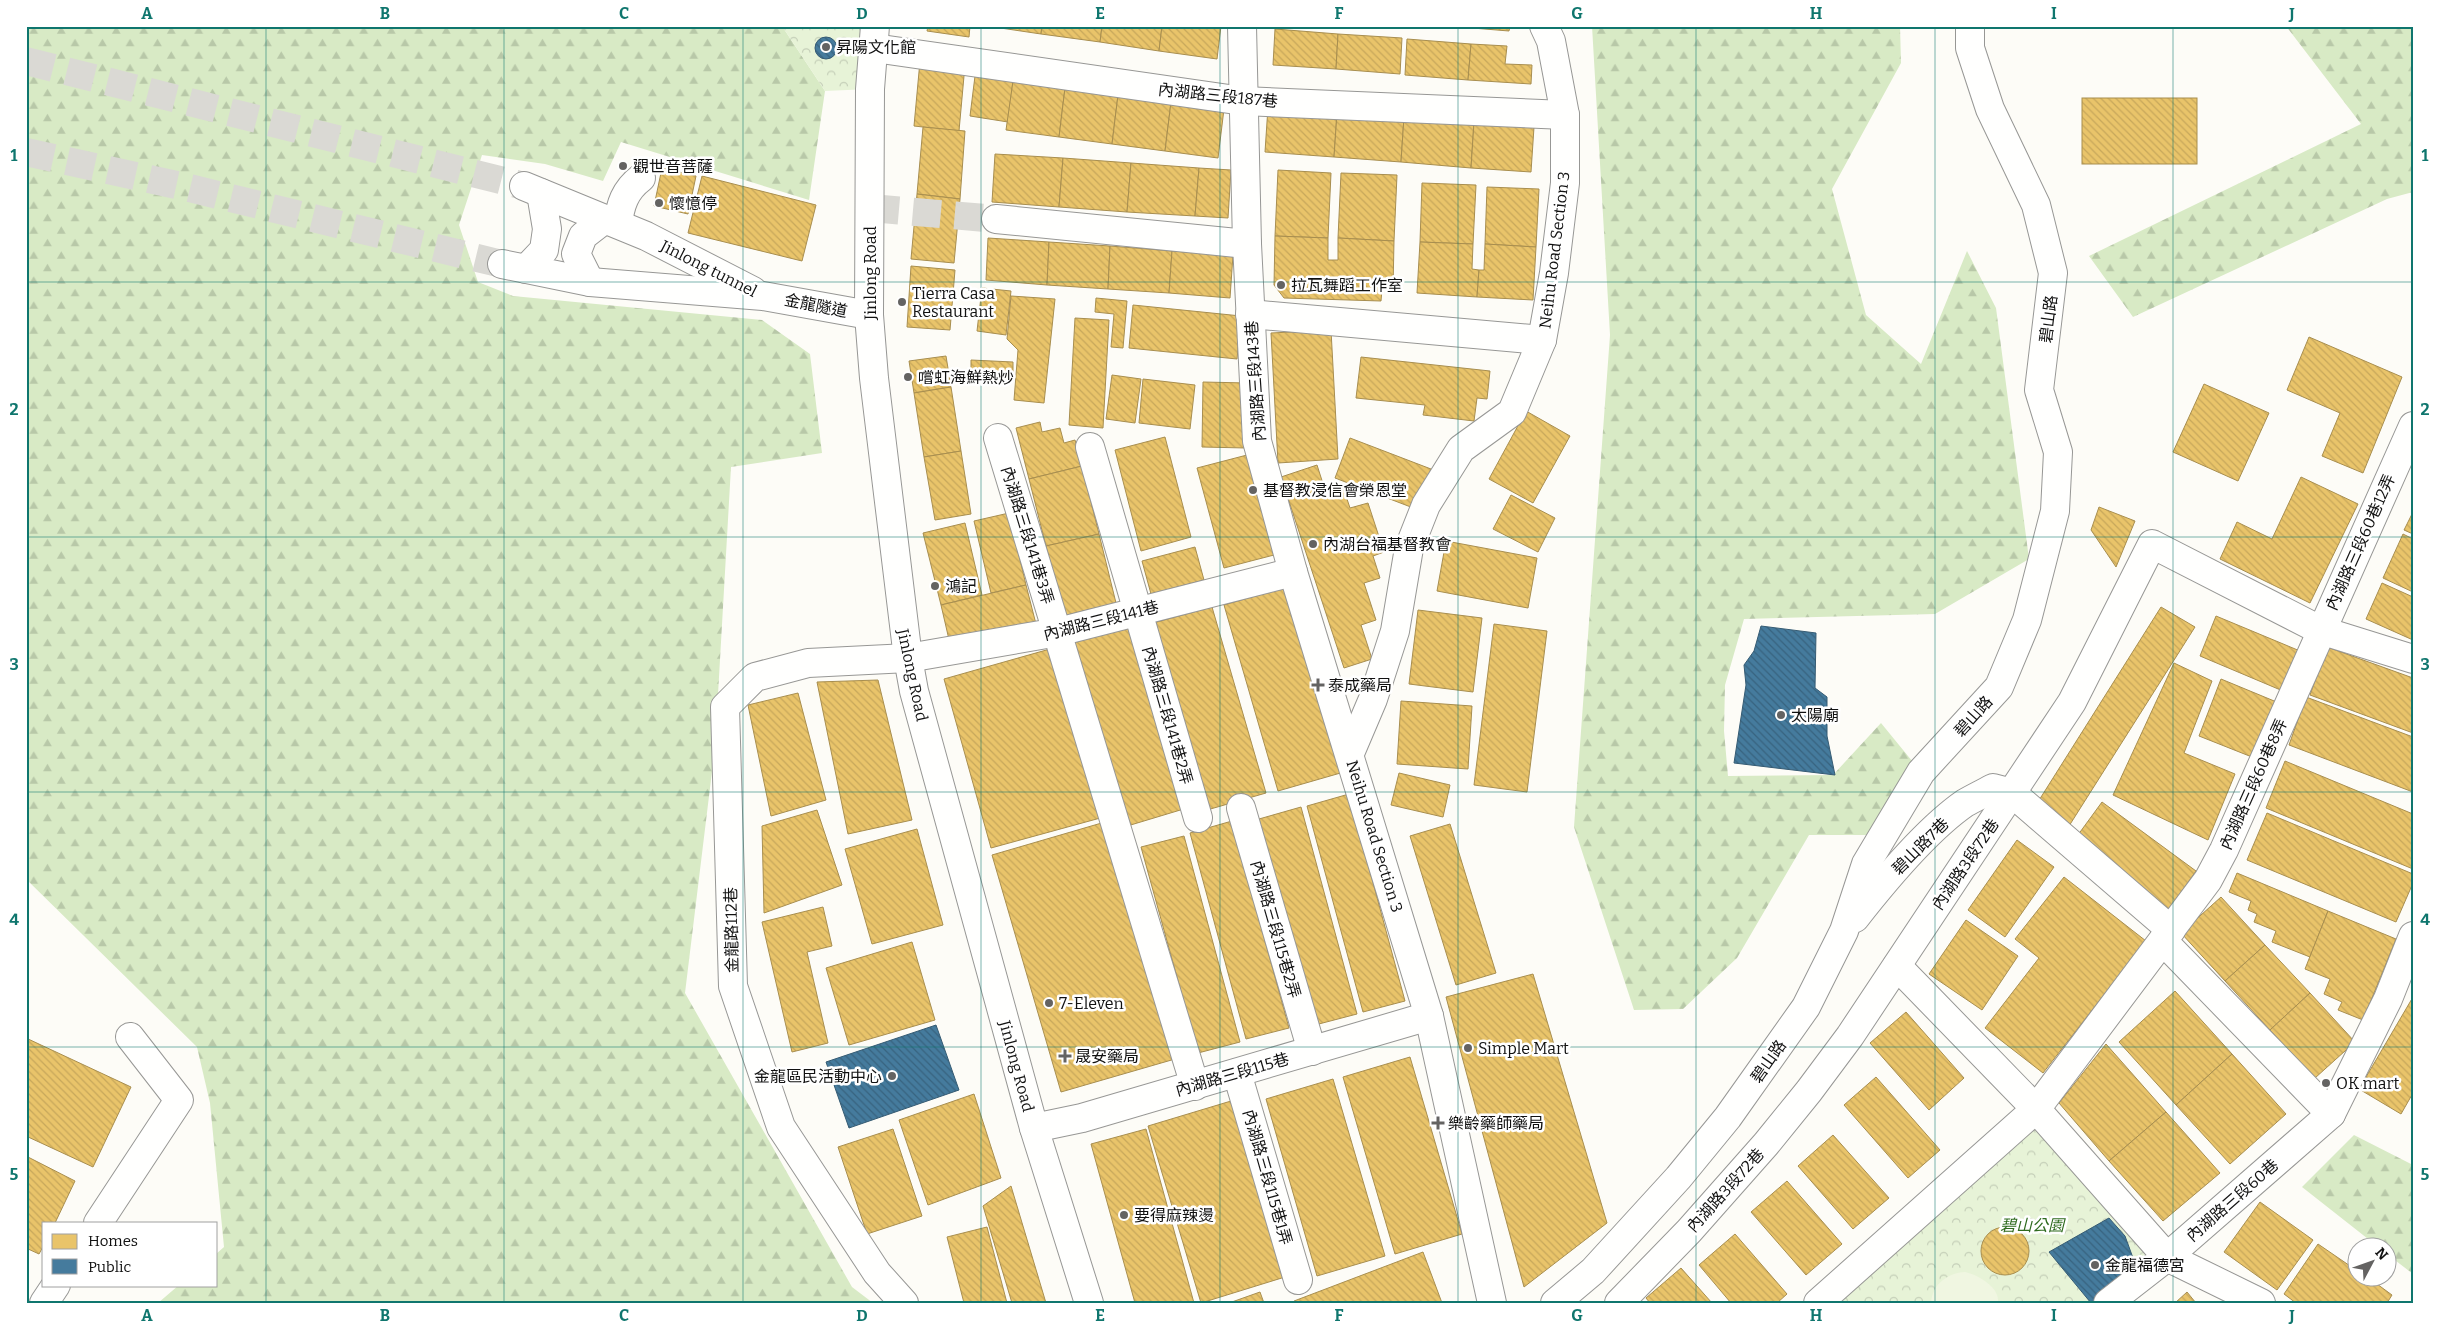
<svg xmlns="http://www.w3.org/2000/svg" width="2439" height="1329" font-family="Bitter,'Noto Sans TC',serif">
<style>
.forest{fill:url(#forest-firs)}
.park{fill:url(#park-crowns)}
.pitch{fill:#f0f6e1}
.homes{fill:url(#homes-back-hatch);stroke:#a88e4f}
.public{fill:url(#public-back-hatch);stroke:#355b73}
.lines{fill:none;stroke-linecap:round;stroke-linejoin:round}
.minor-tunnel{stroke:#dad9d4;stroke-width:28;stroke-dasharray:28 14;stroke-linecap:butt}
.minor-casing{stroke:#979795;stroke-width:30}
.minor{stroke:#fffffe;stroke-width:28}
.grid{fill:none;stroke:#0f766e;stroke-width:1;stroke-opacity:0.55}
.poi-dot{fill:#646362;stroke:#fff;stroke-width:2}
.labels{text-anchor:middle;stroke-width:5;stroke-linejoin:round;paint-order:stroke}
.poi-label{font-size:16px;fill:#111;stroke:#fff;text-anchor:start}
.street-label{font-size:16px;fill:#111;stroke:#fff}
.park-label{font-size:16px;font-style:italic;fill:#2f6b1f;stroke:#fff}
.neatline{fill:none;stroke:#0f766e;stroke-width:2}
.grid-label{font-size:16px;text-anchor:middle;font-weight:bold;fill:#0f766e}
</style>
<defs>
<pattern id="forest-firs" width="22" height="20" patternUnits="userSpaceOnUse" patternTransform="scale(1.25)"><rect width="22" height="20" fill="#d8eac5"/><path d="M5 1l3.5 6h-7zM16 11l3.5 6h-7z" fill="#b8c8a8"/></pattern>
<pattern id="park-crowns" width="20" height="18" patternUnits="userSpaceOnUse" patternTransform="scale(1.25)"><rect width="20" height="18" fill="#e7f3d7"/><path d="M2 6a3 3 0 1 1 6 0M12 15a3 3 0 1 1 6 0" fill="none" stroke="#c5cfb8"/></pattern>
<pattern id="homes-back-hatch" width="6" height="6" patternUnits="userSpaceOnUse" patternTransform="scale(1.25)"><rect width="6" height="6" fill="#e9c46a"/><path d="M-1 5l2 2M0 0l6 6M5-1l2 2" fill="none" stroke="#c7a75b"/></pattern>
<pattern id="public-back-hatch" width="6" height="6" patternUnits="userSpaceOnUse" patternTransform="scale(1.25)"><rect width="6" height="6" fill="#457b9d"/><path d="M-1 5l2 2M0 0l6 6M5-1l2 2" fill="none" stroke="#38637f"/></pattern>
</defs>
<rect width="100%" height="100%" fill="#fdfcf7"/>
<g class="forest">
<polygon points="26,26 782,26 825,91 809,200 621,142 603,181 545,164 482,155 459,225 478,282 513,296 762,320 810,354 822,453 731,467 715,747 685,993 852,1287 873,1303 158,1303 179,1285 216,1285 216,1254 224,1247 210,1103 197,1047 26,879"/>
<polygon points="1592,26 1900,26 1901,63 1832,189 1866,315 1921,364 1967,251 1996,308 2029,559 1935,614 1744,619 1725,685 1724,731 1728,776 1833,775 1881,723 1917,767 1871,835 1809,835 1737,958 1683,1009 1634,1010 1574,827 1610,335"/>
<polygon points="2286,26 2413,26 2413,192 2387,199 2133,317 2089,256 2361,124"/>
<polygon points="2354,1135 2413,1165 2413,1274 2387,1254 2386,1246 2377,1246 2302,1187"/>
</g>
<g class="park">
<polygon points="782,26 875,26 870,89 825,91"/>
<polygon points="2039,1116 2162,1254 2101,1303 1831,1303"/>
</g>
<path class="pitch" d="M 1965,1272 C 1978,1275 2000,1287 1998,1303 L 1931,1303 C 1932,1284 1948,1273 1965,1272 Z"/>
<g class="homes">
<polygon points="928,26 970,26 969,37 927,31"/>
<polygon points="987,26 1042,26 1041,34"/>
<polygon points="1042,26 1102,26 1100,42 1041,34"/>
<polygon points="1102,26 1162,26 1159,51 1100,42"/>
<polygon points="1162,26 1221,26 1217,59 1159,51"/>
<polygon points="1448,26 1510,26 1509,31"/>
<polygon points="1275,29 1338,34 1336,69 1273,65"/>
<polygon points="1338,34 1402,38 1400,74 1336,69"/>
<polygon points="1407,39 1471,44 1468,80 1405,75"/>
<polygon points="1471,44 1507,46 1505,64 1532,65 1531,84 1468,80"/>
<polygon points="920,61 965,65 959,131 914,126"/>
<polygon points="975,76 1013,81 1008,122 970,116"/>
<polygon points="1013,81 1065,88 1059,137 1006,130"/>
<polygon points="1065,88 1118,95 1112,144 1059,137"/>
<polygon points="1118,95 1171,102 1165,151 1112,144"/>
<rect x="2082" y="98" width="115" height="66"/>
<polygon points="1171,102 1224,109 1218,158 1165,151"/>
<polygon points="1268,107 1337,113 1334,157 1265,152"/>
<polygon points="1337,113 1404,117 1401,162 1334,157"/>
<polygon points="1404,117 1474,122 1471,168 1401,162"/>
<polygon points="1474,122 1534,127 1531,172 1471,168"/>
<polygon points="923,127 965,131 960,199 917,194"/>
<polygon points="995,154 1063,158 1059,207 992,202"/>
<polygon points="1063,158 1131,163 1127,212 1059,207"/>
<polygon points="1131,163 1199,168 1195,216 1127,212"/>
<polygon points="662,168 696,176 688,214 654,206"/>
<polygon points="1199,168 1231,170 1228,218 1195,216"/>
<polygon points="1278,170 1331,173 1328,238 1275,236"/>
<polygon points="1341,173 1397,175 1394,241 1338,238"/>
<polygon points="702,176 816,205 802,261 688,233"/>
<polygon points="1422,183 1476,185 1473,244 1420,242"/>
<polygon points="1487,187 1539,189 1536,247 1485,244"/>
<polygon points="917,194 960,199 954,263 911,259"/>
<polygon points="1275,236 1328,238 1328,260 1338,260 1338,238 1394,241 1393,289 1382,289 1381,301 1284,298 1274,285"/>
<polygon points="988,238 1049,242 1047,285 986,280"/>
<polygon points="1049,242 1110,246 1108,289 1047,285"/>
<polygon points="1420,242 1473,244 1472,269 1479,270 1477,297 1417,293"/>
<polygon points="1485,244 1536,247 1533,300 1477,297 1479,270 1484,270"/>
<polygon points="1110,246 1172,251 1169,293 1108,289"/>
<polygon points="1172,251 1233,255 1230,298 1169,293"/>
<polygon points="911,266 955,270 950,330 907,327"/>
<polygon points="982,288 1011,291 1006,335 977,331"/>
<polygon points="1011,296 1055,299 1044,403 1014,400 1018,350 1007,339"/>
<polygon points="1096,298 1127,301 1123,348 1111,347 1114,314 1095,312"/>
<polygon points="1133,305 1241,316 1237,359 1129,348"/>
<polygon points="1075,318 1109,320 1103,428 1069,425"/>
<polygon points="1331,330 1338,459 1278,463 1271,333"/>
<polygon points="2309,337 2402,377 2363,473 2322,456 2340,413 2287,390"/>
<polygon points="946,356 951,387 914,393 909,361"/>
<polygon points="1361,357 1490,371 1487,399 1477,398 1474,421 1423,415 1425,405 1356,398"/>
<polygon points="971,360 1013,362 1013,381 971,380"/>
<polygon points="1112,375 1141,379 1135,423 1106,419"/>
<polygon points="1143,379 1195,385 1190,429 1139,423"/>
<polygon points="1203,382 1247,383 1246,448 1202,447"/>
<polygon points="2204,384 2269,413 2238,481 2173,452"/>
<polygon points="951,387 961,451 924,457 914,393"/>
<polygon points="1526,411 1570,436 1533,503 1489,479"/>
<polygon points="1040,422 1042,432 1060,428 1064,443 1075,440 1082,466 1029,479 1016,428"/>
<polygon points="1165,437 1191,537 1141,551 1115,450"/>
<polygon points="1350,438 1431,469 1416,509 1335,478"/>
<polygon points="961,451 971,514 935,520 924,457"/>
<polygon points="1247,455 1274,555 1224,568 1197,468"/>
<polygon points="1317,465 1326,493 1343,487 1350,508 1368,503 1384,552 1373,556 1380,578 1364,583 1376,620 1361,625 1372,659 1344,668 1281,477"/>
<polygon points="1082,466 1099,534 1046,546 1029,479"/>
<polygon points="2301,477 2358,504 2310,603 2220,559 2237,522 2272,539"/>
<polygon points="1511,495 1555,518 1538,552 1493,529"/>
<polygon points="2099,507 2135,521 2116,567 2091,530"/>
<polygon points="2413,512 2413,534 2404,530"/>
<polygon points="1009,513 1026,585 991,593 974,521"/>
<polygon points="965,523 982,595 941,605 923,533"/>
<polygon points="1099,534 1116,603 1063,616 1046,546"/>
<polygon points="2403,534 2413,539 2413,592 2383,578"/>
<polygon points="1446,541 1537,558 1528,608 1437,591"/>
<polygon points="1195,547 1204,580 1151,594 1142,561"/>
<polygon points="2382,583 2413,597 2413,640 2366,619"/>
<polygon points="1026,585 1036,624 950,644 941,605"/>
<polygon points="1290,586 1344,772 1278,791 1224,605"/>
<polygon points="1212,607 1266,793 1200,812 1146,625"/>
<polygon points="2161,607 2195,627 2069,826 2036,805"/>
<polygon points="1418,610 1482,618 1473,692 1409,684"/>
<polygon points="2216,616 2300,651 2283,691 2200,656"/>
<polygon points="1132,622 1187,808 1124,827 1068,641"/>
<polygon points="1494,624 1547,631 1527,792 1474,785"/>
<polygon points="1057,647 1104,817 991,848 944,679"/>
<polygon points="2327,647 2413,678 2413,733 2310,695"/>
<polygon points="2174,663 2212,681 2184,753 2235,774 2208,840 2113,795"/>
<polygon points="2221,679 2279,703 2257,759 2199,736"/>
<polygon points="878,680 912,820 848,834 817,682"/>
<polygon points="798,693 826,800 771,816 748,705"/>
<polygon points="2306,697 2413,737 2413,792 2289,745"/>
<polygon points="1401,701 1472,706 1468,769 1397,764"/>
<polygon points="2285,761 2413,814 2413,869 2266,808"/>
<polygon points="1399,773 1450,785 1443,817 1391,805"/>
<polygon points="1349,794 1405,1001 1363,1012 1307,806"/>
<polygon points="2102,802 2196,871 2169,909 2075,839"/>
<polygon points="1301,807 1357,1014 1315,1025 1259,819"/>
<polygon points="817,810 842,885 764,913 762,826"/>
<polygon points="2267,813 2413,874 2413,883 2396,922 2247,860"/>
<polygon points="1232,821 1289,1028 1246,1039 1190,833"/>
<polygon points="1105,822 1175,1059 1061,1092 992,855"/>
<polygon points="1450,824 1496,973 1456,985 1410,836"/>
<polygon points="917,829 943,925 872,944 845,849"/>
<polygon points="1184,836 1240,1042 1198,1053 1141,847"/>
<polygon points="2017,840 2054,867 2005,937 1968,910"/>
<polygon points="2237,873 2328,911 2310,957 2272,942 2276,931 2254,922 2257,914 2248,910 2251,901 2229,892"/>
<polygon points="2064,877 2146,941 2043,1073 1985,1028 2039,958 2015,939"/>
<polygon points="2221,897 2265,945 2225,981 2181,933"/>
<polygon points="823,907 832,946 807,952 828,1043 792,1052 762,922"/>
<polygon points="2328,911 2396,939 2363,1020 2338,1010 2342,1002 2324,994 2330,979 2305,969"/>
<polygon points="1966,920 2018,956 1982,1010 1929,974"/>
<polygon points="912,942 935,1020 849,1045 826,968"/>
<polygon points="2265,945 2310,993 2270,1030 2225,981"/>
<polygon points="1533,974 1607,1223 1524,1287 1446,997"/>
<polygon points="2175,991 2232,1054 2176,1105 2119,1042"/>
<polygon points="2310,993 2355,1042 2315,1078 2270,1030"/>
<polygon points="2413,997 2413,1093 2401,1114 2359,1089"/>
<polygon points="1906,1012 1964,1078 1929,1110 1870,1043"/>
<polygon points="26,1038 131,1087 93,1167 26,1136"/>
<polygon points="2106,1044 2166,1112 2109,1161 2059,1103"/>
<polygon points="2232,1054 2286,1114 2230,1164 2176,1105"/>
<polygon points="1410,1057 1462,1234 1395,1254 1343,1077"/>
<polygon points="1876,1077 1940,1150 1908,1178 1844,1105"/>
<polygon points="1333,1079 1385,1256 1317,1276 1266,1099"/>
<polygon points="974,1094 1001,1178 928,1205 899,1120"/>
<polygon points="1231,1101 1285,1277 1201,1303 1148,1126"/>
<polygon points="2166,1112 2220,1173 2163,1221 2109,1161"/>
<polygon points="893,1129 922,1216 867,1234 838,1147"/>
<polygon points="1146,1129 1194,1303 1135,1303 1091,1144"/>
<polygon points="1833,1135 1889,1198 1853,1229 1798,1166"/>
<polygon points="26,1156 75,1181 55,1223 44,1223 44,1245 39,1254 26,1248"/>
<polygon points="1787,1181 1842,1244 1806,1275 1751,1212"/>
<polygon points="1011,1186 1046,1303 1012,1303 983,1206"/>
<polygon points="2260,1202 2313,1240 2277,1290 2224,1252"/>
<polygon points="987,1227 1007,1303 964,1303 947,1237"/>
<circle cx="2005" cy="1251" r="24"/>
<polygon points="1735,1234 1787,1294 1777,1303 1731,1303 1699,1265"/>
<polygon points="2318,1244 2356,1270 2356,1276 2366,1276 2392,1295 2387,1303 2296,1303 2284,1294"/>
<polygon points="1423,1252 1442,1303 1295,1303 1294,1301"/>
<polygon points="1681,1268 1712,1303 1650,1303 1646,1298"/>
<polygon points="1260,1292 1264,1303 1229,1303"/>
<polygon points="2187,1292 2196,1303 2175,1303"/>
</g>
<g class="public">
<circle cx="826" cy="48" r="11"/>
<polygon points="1761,626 1816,633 1815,688 1827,697 1827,736 1835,775 1734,763 1746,685 1744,665 1754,651"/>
<polygon points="936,1025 959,1090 849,1128 826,1062"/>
<polygon points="2109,1218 2125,1236 2133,1258 2128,1272 2095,1303 2091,1303 2049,1252"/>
</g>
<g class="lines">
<g class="minor-tunnel">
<polyline points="26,61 524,186"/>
<polyline points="26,152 181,186 502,264"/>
<polyline points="871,208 996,219"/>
</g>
<g class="minor-casing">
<g id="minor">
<polyline points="875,26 870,89 869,315 874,378 908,658 914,691 1034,1128 1089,1303"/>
<polyline points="1242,26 1247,244 1257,441 1293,572 1429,1016 1492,1303"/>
<polyline points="874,48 1243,101 1565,115"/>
<polyline points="524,186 646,236 753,291"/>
<polyline points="996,219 1247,244"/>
<path d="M 618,224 C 620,205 625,190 641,178"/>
<polyline points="502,264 590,282 763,296 869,315"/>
<polyline points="526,269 544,250 547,229 541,193"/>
<polyline points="590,282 576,254 583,236 605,219"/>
<polyline points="1250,314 1542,340"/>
<polyline points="998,438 1195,1086"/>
<polyline points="1090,447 1198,818"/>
<polyline points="1350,753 1373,699 1395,631 1409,548 1426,505 1461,449 1512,412 1542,340 1554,273 1565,183 1565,115 1551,41 1544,26"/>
<polyline points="1241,808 1312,1051"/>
<path d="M 1855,918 C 1884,881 1926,830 1965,803 C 1974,798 1984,793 1993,788 L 2012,793 L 2171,930"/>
<polyline points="2163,941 2331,1114"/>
<polyline points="1897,966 2036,1109 2167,1257 2261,1303"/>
<polyline points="1237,1073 1298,1280"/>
<polyline points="1034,1128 1082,1118 1429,1016"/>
<polyline points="98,1223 179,1100 130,1037"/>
<polyline points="44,1303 56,1285"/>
<polyline points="904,1303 877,1273 781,1127 733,986 725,707 755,677 808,663 908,658 1058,632 1293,572"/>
<polyline points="1555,1303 1593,1271 1678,1178 1728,1117 1806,1007 1844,931 1866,864 1921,772 1999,687 2027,620 2055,511 2058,452 2039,390 2053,273 2036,205 1990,109 1970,48 1970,26"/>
<polyline points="1619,1303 1689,1231 1766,1144 1809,1091 1850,1036 2072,702 2152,544 2320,630 2413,659"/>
<polyline points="1818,1303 2036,1109 2208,880 2224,850 2413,426"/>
<polyline points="2108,1303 2167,1257 2331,1114 2388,999 2413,936"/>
</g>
</g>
<use href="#minor" class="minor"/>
</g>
<path class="grid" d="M 266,26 L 266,1303M 504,26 L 504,1303M 743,26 L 743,1303M 981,26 L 981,1303M 1220,26 L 1220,1303M 1458,26 L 1458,1303M 1696,26 L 1696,1303M 1935,26 L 1935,1303M 2173,26 L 2173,1303M 26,282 L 2413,282M 26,537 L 2413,537M 26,792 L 2413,792M 26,1047 L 2413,1047"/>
<g class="poi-dot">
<circle cx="826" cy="47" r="5"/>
<circle cx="623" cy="166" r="5"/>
<circle cx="659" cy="203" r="5"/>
<circle cx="1281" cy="285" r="5"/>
<circle cx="902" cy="302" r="5"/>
<circle cx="908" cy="377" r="5"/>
<circle cx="1253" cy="490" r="5"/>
<circle cx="1313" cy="544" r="5"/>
<circle cx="935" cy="586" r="5"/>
<path d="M1315.5 677.5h5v5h5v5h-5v5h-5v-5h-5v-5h5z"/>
<circle cx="1781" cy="715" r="5"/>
<circle cx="1049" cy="1003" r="5"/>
<circle cx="1468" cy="1048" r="5"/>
<path d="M1062.5 1048.5h5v5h5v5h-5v5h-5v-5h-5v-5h5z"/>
<circle cx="892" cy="1076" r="5"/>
<circle cx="2326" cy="1083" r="5"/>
<path d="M1435.5 1115.5h5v5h5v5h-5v5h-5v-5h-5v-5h5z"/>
<circle cx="1124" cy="1215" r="5"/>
<circle cx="2095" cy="1265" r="5"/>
</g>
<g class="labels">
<g class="poi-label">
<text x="836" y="53">昇陽文化館</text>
<text x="633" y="172">觀世音菩薩</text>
<text x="669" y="209">懷憶停</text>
<text x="1291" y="291">拉瓦舞蹈工作室</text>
<text x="912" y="299">Tierra Casa<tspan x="912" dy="18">Restaurant</tspan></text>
<text x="918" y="383">嚐虹海鮮熱炒</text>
<text x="1263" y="496">基督教浸信會榮恩堂</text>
<text x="1323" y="550">內湖台福基督教會</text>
<text x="945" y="592">鴻記</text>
<text x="1328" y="691">泰成藥局</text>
<text x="1791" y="721">太陽廟</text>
<text x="1059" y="1009">7-Eleven</text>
<text x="1478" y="1054">Simple Mart</text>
<text x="1075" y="1062">晟安藥局</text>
<text x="882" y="1082" text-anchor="end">金龍區民活動中心</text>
<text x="2336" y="1089">OK mart</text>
<text x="1448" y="1129">樂齡藥師藥局</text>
<text x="1134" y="1221">要得麻辣燙</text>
<text x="2105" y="1271">金龍福德宮</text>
</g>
<g class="street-label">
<text transform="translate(1218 95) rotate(6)" y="6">內湖路三段187巷</text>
<text transform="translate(1554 250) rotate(-83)" y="6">Neihu Road Section 3</text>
<text transform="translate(709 268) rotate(27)" y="6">Jinlong tunnel</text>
<text transform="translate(870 273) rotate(-90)" y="6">Jinlong Road</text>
<text transform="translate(816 305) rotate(11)" y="6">金龍隧道</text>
<text transform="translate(2048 319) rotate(-83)" y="6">碧山路</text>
<text transform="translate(1255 381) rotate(-94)" y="6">內湖路三段143巷</text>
<text transform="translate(1028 535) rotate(73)" y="6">內湖路三段141巷3弄</text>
<text transform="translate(2360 542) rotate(-66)" y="6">內湖路三段60巷12弄</text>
<text transform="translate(1101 620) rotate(-14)" y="6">內湖路三段141巷</text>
<text transform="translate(913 675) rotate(78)" y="6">Jinlong Road</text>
<text transform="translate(1168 715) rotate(74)" y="6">內湖路三段141巷2弄</text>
<text transform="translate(1973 716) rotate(-48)" y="6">碧山路</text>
<text transform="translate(2253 784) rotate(-66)" y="6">內湖路三段60巷8弄</text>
<text transform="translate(1375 836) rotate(73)" y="6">Neihu Road Section 3</text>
<text transform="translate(1920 846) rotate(-45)" y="6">碧山路7巷</text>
<text transform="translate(1965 864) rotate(-56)" y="6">內湖路3段72巷</text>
<text transform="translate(1276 929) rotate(74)" y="6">內湖路三段115巷2弄</text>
<text transform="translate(731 930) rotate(-91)" y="6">金龍路112巷</text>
<text transform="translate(1768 1061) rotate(-55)" y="6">碧山路</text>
<text transform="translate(1017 1066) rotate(75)" y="6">Jinlong Road</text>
<text transform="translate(1232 1074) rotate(-16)" y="6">內湖路三段115巷</text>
<text transform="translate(1268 1177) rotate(74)" y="6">內湖路三段115巷1弄</text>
<text transform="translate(1725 1190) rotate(-48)" y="6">內湖路3段72巷</text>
<text transform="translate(2232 1200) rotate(-41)" y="6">內湖路三段60巷</text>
</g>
<g class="park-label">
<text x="2032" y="1231">碧山公園</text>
</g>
</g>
<rect width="2439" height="1329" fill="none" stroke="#ffffff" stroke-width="55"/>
<rect x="42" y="1222" width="175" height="65" fill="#ffffff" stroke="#a0a0a0"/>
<rect x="52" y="1234" width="25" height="15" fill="#e9c46a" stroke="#a0a0a0"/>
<text x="88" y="1246" font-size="15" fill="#111111">Homes</text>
<rect x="52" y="1259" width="25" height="15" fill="#457b9d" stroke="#a0a0a0"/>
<text x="88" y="1272" font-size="15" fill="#111111">Public</text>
<g transform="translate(2372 1262) rotate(49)"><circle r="24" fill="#ffffff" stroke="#a0a0a0"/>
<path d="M0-4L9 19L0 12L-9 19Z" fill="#646362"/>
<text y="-8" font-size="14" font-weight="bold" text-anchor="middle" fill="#111111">N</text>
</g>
<rect x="28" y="28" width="2384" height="1274" class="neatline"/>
<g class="grid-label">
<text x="147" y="19">A</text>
<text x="385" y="19">B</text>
<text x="624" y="19">C</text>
<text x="862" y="19">D</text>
<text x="1100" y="19">E</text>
<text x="1339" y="19">F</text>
<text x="1577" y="19">G</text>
<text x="1816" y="19">H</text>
<text x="2054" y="19">I</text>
<text x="2292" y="19">J</text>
<text x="14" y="161">1</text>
<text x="2425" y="161">1</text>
<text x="14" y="415">2</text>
<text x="2425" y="415">2</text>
<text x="14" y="670">3</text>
<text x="2425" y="670">3</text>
<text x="14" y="925">4</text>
<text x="2425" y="925">4</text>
<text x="14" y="1180">5</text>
<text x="2425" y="1180">5</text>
<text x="147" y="1321">A</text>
<text x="385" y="1321">B</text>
<text x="624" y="1321">C</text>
<text x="862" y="1321">D</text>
<text x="1100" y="1321">E</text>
<text x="1339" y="1321">F</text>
<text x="1577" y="1321">G</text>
<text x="1816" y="1321">H</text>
<text x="2054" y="1321">I</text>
<text x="2292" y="1321">J</text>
</g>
</svg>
